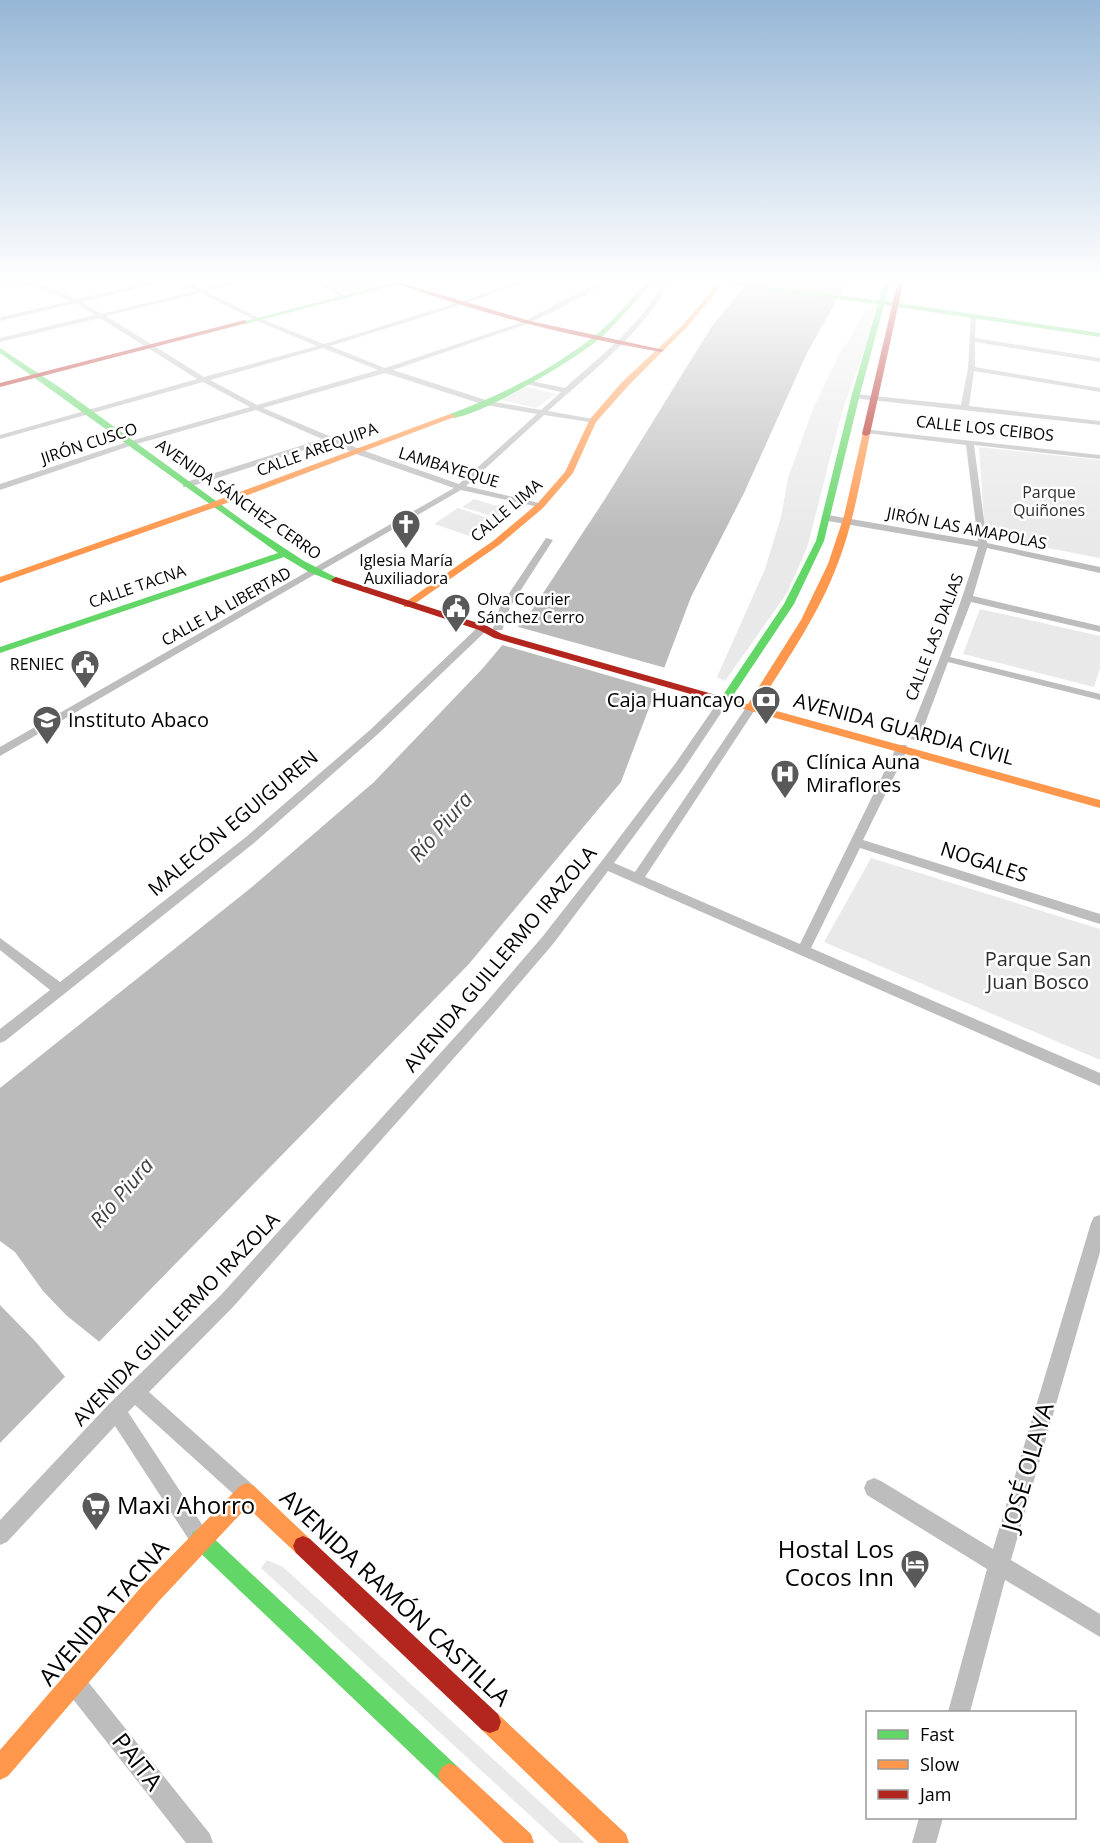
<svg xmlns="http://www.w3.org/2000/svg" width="1100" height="1843" font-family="'Open Sans',sans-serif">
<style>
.green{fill:#e9e9e9}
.water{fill:#bbb}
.pier{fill:#fff}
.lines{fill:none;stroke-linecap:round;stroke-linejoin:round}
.street{fill:#bdbdbd;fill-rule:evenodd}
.fast{fill:#63d668;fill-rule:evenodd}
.slow{fill:#ff974d;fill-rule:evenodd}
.jam{fill:#b3261e;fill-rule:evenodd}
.labels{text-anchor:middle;stroke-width:5;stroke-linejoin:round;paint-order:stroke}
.far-street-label{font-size:16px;fill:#000;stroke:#fff}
.far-park-label{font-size:16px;fill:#2e2e2e;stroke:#fff}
.far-poi-label{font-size:16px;fill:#000;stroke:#fff}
.poi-label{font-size:20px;fill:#000;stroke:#fff;text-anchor:start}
.street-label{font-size:20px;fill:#000;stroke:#fff}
.park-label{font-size:20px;fill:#2e2e2e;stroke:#fff}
.water-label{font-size:21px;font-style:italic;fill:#3f3f3f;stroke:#fff}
.near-street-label{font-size:24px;fill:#000;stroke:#fff}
.near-poi-label{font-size:24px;fill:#000;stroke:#fff;text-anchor:start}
</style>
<rect width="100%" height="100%" fill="#fff"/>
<g class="green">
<polygon points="325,280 402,280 355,293 346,293"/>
<polygon points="872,306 876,306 866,345 842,412 807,548 787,593 725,681 717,677 765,569 781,517 788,478 813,409 842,348 848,342 866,309 872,309"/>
<polygon points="526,387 556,394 536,408 501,400"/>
<polygon points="979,447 1100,460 1100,558 985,536"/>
<polygon points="474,499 507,509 495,517 462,507"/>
<polygon points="458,508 494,520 470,536 434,524"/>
<polygon points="980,609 1100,636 1100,668 1094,687 963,654"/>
<polygon points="871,858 1100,929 1100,1060 824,942"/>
<polygon points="267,1560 283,1567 585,1843 560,1843 261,1568"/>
</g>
<polygon class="water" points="750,280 848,280 807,353 744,493 691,597 621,782 468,965 0,1443 0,1088 252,887 374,782 483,668 532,610 605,499 712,326"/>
<g class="pier">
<polygon points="515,626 666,668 658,690 499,644"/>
<polygon points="0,1241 15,1252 43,1291 66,1315 102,1344 67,1379 35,1341 0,1305"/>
</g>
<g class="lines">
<g class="street">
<path d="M 41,280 L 53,280 L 38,284 L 77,299 L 159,280 L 170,280 L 82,302 L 101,314 L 196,291 L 176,280 L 184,280 L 202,289 L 240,280 L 251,280 L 207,292 L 261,319 L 324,344 L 460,302 L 521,280 L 530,280 L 464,304 L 330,346 L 385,368 L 520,323 L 603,280 L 611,280 L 557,310 L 524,325 L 393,370 L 489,401 L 541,410 L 561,392 L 526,384 L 526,380 L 565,388 C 600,356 643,324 664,280 L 670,280 C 646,331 589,374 548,411 L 593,419 L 597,421 L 596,423 L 544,415 L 466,486 L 543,504 L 543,508 L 461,490 L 0,756 L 0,747 L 454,488 L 356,454 L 329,442 L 189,487 L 183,487 L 183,483 L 322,439 L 256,410 L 133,445 L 0,490 L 0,484 L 127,442 L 250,407 L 203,382 L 0,439 L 0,435 L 197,379 L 100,318 L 0,342 L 0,338 L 95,315 L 76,303 L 0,321 L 0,317 L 71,301 L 31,286 L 0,288 L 0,284 ZM 201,293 L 257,321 L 317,346 L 204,377 L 106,316 ZM 323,348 L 378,370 L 257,405 L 210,380 ZM 385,373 L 485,405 L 537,414 L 459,484 L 362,450 L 263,408 Z"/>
<polygon points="312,280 319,280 349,298 344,299"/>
<polygon points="971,315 976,316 975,338 1100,358 1100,362 975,342 975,367 1100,388 1100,392 974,371 969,406 1100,421 1100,425 852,398 852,394 855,394 961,405 968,368"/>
<path d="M 863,429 L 1100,455 L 1100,459 L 974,445 L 987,543 L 1100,567 L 1100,573 L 987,548 L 973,596 L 1100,626 L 1100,632 L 971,602 L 950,657 L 1100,694 L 1100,700 L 948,662 L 920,737 L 914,740 L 910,739 L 908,737 C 934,673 959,613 978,547 L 828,521 L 824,518 L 828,515 L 978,541 L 966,445 L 866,433 L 863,433 Z"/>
<polygon points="546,538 553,540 510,607 503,628 502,630 494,630 493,628 500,607"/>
<polygon points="483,625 488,628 487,630 378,734 254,843 5,1041 0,1043 0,1029 50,990 0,950 0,938 60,982 246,837 370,730 479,626"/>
<polygon points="724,698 729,701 683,770 614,863 635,872 747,706 755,706 756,708 645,877 800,944 896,748 898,745 906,745 908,748 863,840 1100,914 1100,924 860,848 811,948 1100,1073 1100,1086 608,871 553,944 493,1014 233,1307 149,1392 254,1486 257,1493 254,1500 247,1503 240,1500 135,1405 128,1412 207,1532 210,1539 207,1546 200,1549 193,1546 115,1426 7,1542 0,1545 0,1520 109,1404 221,1295 483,1006 543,936 601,862 675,764 720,699"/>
<polygon points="1100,1215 1100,1252 1011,1560 1100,1614 1100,1637 1005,1580 970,1712 948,1712 987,1569 867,1495 864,1488 867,1481 874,1478 881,1481 993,1549 1091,1223 1094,1217"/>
<polygon points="73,1670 81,1673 210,1834 213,1843 186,1843 65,1689 62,1681 65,1673"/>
<polygon points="919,1818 943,1818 936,1843 912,1843"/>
</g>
<g class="fast">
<polygon points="403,280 414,280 245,324 242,322"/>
<path d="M 648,280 L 654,280 C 638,299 621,318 604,335 C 583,355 477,419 450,418 L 450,414 C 502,395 553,369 597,334 C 615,319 631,298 648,280 Z"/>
<polygon points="693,280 712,280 879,300 885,280 891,280 885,301 1100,333 1100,337 884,305 860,394 824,541 794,604 728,703 724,704 719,701 784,604 816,541 852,394 878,304"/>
<polygon points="0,348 65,391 249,525 304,561 341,580 336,583 309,572 284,557 0,653 0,647 278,553 0,353"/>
<polygon points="200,1529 207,1532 458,1767 462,1775 458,1783 450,1787 442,1783 193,1546 190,1539 193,1532"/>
</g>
<g class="slow">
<polygon points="717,284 722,285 686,328 628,386 596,422 573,473 543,508 499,545 410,607 404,607 404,603 493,541 537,504 565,472 590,419 622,382 682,326"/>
<polygon points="450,414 457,416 216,507 0,583 0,577 210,503"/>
<path d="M 863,432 L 870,434 C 861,477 854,521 838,563 C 819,614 787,660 758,706 L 1100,800 L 1100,808 L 747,710 L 714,699 L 719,696 L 748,704 L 801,620 L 828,564 L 844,516 Z"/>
<polygon points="247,1483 254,1486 310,1539 313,1546 310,1553 303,1556 296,1553 247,1507 159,1601 8,1776 0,1780 0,1750 143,1585 240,1486"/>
<polygon points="490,1711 498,1714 626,1834 629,1843 599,1843 482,1730 479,1722 482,1714"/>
<polygon points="450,1763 458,1767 531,1834 534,1843 504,1843 442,1783 438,1775 442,1767"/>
</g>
<g class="jam">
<polygon points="898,280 904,280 870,434 866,436 862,434"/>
<path d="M 398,282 L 530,321 L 664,350 L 661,352 C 571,336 484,315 398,284 Z"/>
<polygon points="245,320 247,323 0,387 0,383"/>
<polygon points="336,577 487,626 502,634 723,697 724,699 719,702 715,701 494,638 479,630 333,582 331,580"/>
<polygon points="303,1536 310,1539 498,1714 501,1722 498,1730 490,1733 482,1730 296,1553 293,1546 296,1539"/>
</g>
</g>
<linearGradient id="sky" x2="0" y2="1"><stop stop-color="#96b7d6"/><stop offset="0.52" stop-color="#fff"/><stop offset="1" stop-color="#fff" stop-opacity="0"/></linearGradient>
<rect width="1100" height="538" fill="url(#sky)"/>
<defs>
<g id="church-pin" transform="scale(1.5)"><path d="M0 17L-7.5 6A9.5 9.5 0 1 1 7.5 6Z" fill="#595959" stroke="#fff"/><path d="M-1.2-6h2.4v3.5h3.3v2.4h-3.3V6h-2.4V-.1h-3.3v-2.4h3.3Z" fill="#fff"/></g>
<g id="civic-pin" transform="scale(1.5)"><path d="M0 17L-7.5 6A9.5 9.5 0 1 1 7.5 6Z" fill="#595959" stroke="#fff"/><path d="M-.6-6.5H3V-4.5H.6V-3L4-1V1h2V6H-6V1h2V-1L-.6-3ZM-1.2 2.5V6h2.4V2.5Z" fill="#fff"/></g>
<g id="bank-pin" transform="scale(1.5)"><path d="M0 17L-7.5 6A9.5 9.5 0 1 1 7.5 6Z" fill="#595959" stroke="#fff"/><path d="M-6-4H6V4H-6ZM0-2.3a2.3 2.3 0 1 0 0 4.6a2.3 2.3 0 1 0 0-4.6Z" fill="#fff"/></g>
<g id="university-pin" transform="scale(1.5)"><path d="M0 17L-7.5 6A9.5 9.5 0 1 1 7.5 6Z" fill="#595959" stroke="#fff"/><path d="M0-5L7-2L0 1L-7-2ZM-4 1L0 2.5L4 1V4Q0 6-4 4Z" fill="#fff"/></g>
<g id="hospital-pin" transform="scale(1.5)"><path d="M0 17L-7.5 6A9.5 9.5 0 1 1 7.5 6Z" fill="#595959" stroke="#fff"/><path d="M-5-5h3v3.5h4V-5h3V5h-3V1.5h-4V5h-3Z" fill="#fff"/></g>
<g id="supermarket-pin" transform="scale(1.5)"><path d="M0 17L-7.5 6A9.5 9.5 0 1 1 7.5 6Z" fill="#595959" stroke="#fff"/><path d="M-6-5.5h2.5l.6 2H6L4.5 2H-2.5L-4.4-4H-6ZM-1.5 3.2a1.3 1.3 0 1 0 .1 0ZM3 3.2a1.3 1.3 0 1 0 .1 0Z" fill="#fff"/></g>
<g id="hotel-pin" transform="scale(1.5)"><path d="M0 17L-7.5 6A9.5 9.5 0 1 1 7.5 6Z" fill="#595959" stroke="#fff"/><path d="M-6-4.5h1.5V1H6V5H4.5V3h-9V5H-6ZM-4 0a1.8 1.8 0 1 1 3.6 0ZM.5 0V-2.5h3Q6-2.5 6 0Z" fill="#fff"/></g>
</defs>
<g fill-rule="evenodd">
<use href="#church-pin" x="406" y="524"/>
<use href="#civic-pin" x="456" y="608"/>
<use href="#civic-pin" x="85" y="664"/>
<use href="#bank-pin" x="766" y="700"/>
<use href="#university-pin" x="47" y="720"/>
<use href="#hospital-pin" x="785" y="774"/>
<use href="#supermarket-pin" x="96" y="1506"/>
<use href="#hotel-pin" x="915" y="1564"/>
</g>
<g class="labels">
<g class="far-street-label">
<text transform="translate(985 428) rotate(6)" y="6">CALLE LOS CEIBOS</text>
<text transform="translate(89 443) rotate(-18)" y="6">JIRÓN CUSCO</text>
<text transform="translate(317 449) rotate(-20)" y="6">CALLE AREQUIPA</text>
<text transform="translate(449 467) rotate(17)" y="6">LAMBAYEQUE</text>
<text transform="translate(239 499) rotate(35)" y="6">AVENIDA SÁNCHEZ CERRO</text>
<text transform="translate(506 510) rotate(-40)" y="6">CALLE LIMA</text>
<text transform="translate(967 528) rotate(11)" y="6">JIRÓN LAS AMAPOLAS</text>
<text transform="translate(137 586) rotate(-19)" y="6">CALLE TACNA</text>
<text transform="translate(226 606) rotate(-29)" y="6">CALLE LA LIBERTAD</text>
<text transform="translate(934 637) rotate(-69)" y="6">CALLE LAS DALIAS</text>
</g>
<g class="far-park-label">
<text x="1049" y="498">Parque<tspan x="1049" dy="18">Quiñones</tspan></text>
</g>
<g class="far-poi-label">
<text x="406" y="566">Iglesia María<tspan x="406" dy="18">Auxiliadora</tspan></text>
<text x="477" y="605" text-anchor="start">Olva Courier<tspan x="477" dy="18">Sánchez Cerro</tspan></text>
<text x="64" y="670" text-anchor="end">RENIEC</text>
</g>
<g class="poi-label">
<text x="745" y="707" text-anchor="end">Caja Huancayo</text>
<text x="68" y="727">Instituto Abaco</text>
<text x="806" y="769">Clínica Auna<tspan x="806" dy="23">Miraflores</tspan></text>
</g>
<g class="street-label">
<text transform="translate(904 729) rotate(15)" y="7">AVENIDA GUARDIA CIVIL</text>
<text transform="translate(233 823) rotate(-40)" y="7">MALECÓN EGUIGUREN</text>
<text transform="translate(984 862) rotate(18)" y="7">NOGALES</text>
<text transform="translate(500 959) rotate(-50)" y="7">AVENIDA GUILLERMO IRAZOLA</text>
<text transform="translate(176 1319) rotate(-46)" y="7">AVENIDA GUILLERMO IRAZOLA</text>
</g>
<g class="park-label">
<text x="1038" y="966">Parque San<tspan x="1038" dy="23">Juan Bosco</tspan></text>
</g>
<g class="water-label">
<text transform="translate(441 827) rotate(-49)" y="7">Río Piura</text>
<text transform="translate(122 1193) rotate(-49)" y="7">Río Piura</text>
</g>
<g class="near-street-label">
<text transform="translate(1028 1467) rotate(-74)" y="8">JOSÉ OLAYA</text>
<text transform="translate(395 1598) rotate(43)" y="8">AVENIDA RAMÓN CASTILLA</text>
<text transform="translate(104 1613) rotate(-49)" y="8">AVENIDA TACNA</text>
<text transform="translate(137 1762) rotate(52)" y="8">PAITA</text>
</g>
<g class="near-poi-label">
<text x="117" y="1514">Maxi Ahorro</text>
<text x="894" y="1558" text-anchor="end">Hostal Los<tspan x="894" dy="28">Cocos Inn</tspan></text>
</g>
</g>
<rect x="866" y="1711" width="210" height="108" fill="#ffffff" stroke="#999999" stroke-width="1.5"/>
<rect x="878" y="1730" width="30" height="9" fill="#63d668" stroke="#999999" stroke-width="1.5"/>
<text x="920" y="1741" font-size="18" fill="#000000">Fast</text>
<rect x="878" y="1760" width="30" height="9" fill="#ff974d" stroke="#999999" stroke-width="1.5"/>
<text x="920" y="1771" font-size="18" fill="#000000">Slow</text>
<rect x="878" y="1790" width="30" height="9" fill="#b3261e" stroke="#999999" stroke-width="1.5"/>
<text x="920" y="1801" font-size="18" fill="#000000">Jam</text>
</svg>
